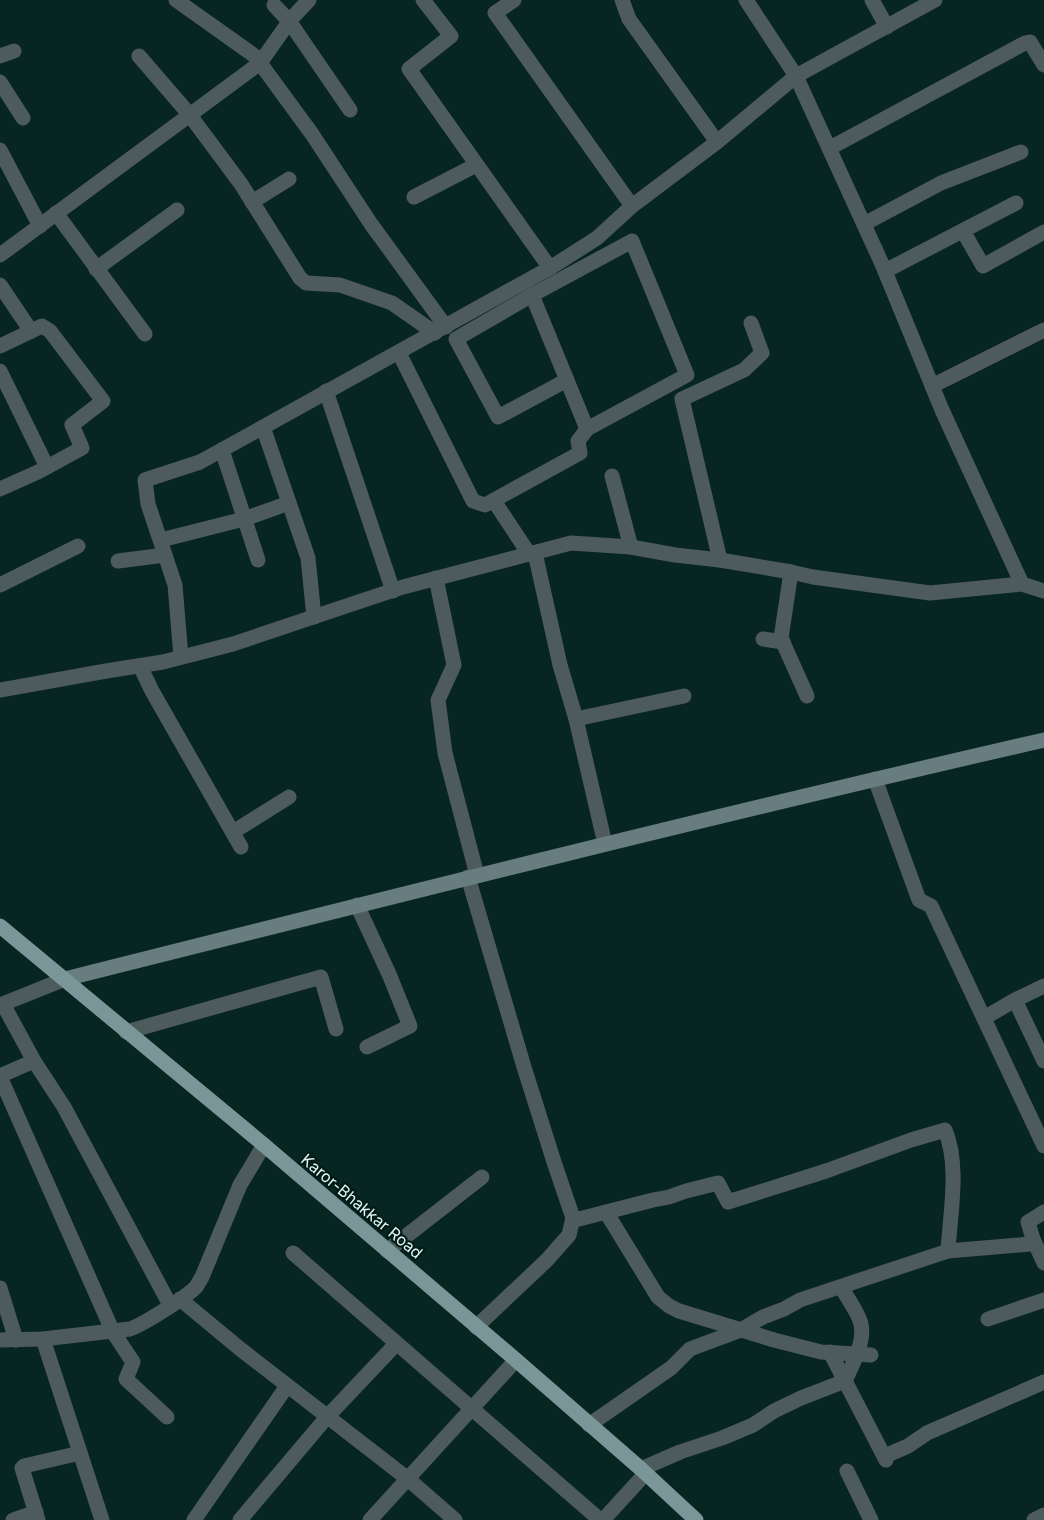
<svg xmlns="http://www.w3.org/2000/svg" width="1044" height="1520" font-family="Inter,sans-serif">
<style>
.lines{fill:none;stroke-linecap:round;stroke-linejoin:round}
.street{stroke:#4e5b5d;stroke-width:15}
.secondary{stroke:#687d7f;stroke-width:15}
.primary{stroke:#7b9699;stroke-width:15}
.labels{text-anchor:middle;stroke-width:4.5;stroke-linejoin:round;paint-order:stroke}
.street-label{font-size:16px;fill:#e4f5f1;stroke:#011c18}
</style>
<rect width="100%" height="100%" fill="#082621"/>
<g class="lines">
<g class="street">
<polyline points="176,0 262,61"/>
<polyline points="423,0 451,36 409,69 550,268"/>
<polyline points="514,0 495,13 632,206"/>
<polyline points="622,0 629,19 717,142"/>
<polyline points="746,0 796,76 882,264 942,410 1022,584"/>
<polyline points="872,0 887,27"/>
<polyline points="274,5 289,21 350,110"/>
<polyline points="0,56 14,51"/>
<polyline points="139,56 189,114 241,184 300,278 306,283 340,285 392,303 435,333"/>
<polyline points="260,63 312,134 371,224 446,327"/>
<polyline points="0,82 23,118"/>
<polyline points="830,148 1025,43 1030,42 1044,65"/>
<polyline points="0,150 40,226"/>
<polyline points="414,197 476,165"/>
<polyline points="252,202 289,179"/>
<polyline points="56,213 145,334"/>
<polyline points="864,224 941,183 1021,152"/>
<polyline points="963,231 983,266 1044,232"/>
<polyline points="0,255 260,63 291,19 309,0"/>
<polyline points="96,269 177,210"/>
<polyline points="885,271 1016,203"/>
<polyline points="0,285 31,331"/>
<polyline points="532,295 587,429"/>
<polyline points="0,346 42,326 50,331 103,401 72,425 82,448 38,472 0,489"/>
<polyline points="399,353 473,501 485,505 580,453 578,441 587,429 687,375 632,241 532,295 456,339 498,417 567,380"/>
<polyline points="0,371 47,467"/>
<polyline points="932,386 1044,330"/>
<polyline points="326,391 393,591"/>
<polyline points="263,427 308,558 314,617"/>
<polyline points="222,450 258,560"/>
<polyline points="612,476 631,547"/>
<polyline points="494,501 529,554"/>
<polyline points="161,540 244,519 289,503"/>
<polyline points="535,553 560,665 576,719 605,844"/>
<polyline points="720,560 682,399 744,370 762,353 751,323"/>
<polyline points="118,561 165,555"/>
<polyline points="791,572 781,638 807,696"/>
<polyline points="436,578 454,665 438,700 445,753 477,875"/>
<polyline points="0,585 78,546"/>
<polyline points="763,639 783,642"/>
<polyline points="181,657 175,585 148,504 145,480 200,462 550,268 597,238 632,206 717,142 796,76 935,0"/>
<polyline points="140,666 152,691 241,847"/>
<polyline points="0,690 106,671 163,662 233,644 403,587 571,543 631,547 675,555 720,560 791,572 813,577 930,593 1022,584 1044,591"/>
<polyline points="576,719 684,696"/>
<polyline points="875,779 919,900 931,906 1044,1146"/>
<polyline points="233,832 289,797"/>
<polyline points="468,877 524,1067 554,1162 573,1218 569,1235 547,1260 476,1327"/>
<polyline points="357,905 389,974 410,1026 367,1047"/>
<polyline points="1015,1000 1044,1061"/>
<polyline points="3,1004 34,1061 2,1075 1,1079 113,1332 133,1362 126,1379 167,1417"/>
<polyline points="0,1005 65,979"/>
<polyline points="984,1018 1015,1000 1044,986"/>
<polyline points="126,1032 321,977 336,1029"/>
<polyline points="34,1061 64,1107 170,1305"/>
<polyline points="606,1212 658,1297 669,1306 679,1311 774,1340 821,1352 871,1355"/>
<path d="M 573,1218 L 579,1219 L 653,1200 L 669,1197 L 686,1191 L 718,1183 L 728,1202 L 826,1171 L 911,1140 L 945,1130 C 960,1165 950,1214 948,1251"/>
<polyline points="1033,1239 1044,1263"/>
<polyline points="387,1251 482,1177"/>
<polyline points="293,1253 600,1520"/>
<polyline points="0,1288 16,1340"/>
<polyline points="180,1299 239,1348 408,1479 455,1520"/>
<polyline points="988,1319 1044,1300"/>
<polyline points="43,1339 102,1520"/>
<path d="M 0,1340 L 43,1339 L 130,1329 C 144,1324 185,1298 196,1287 C 198,1284 200,1280 202,1277 L 240,1185 L 264,1145"/>
<polyline points="830,1352 886,1460"/>
<polyline points="589,1425 671,1368 690,1349 741,1330 763,1317 784,1309 800,1300 948,1251 1030,1244 1033,1239 1028,1222 1044,1212"/>
<polyline points="885,1456 908,1446 927,1433 1044,1382"/>
<path d="M 641,1469 L 680,1452 L 722,1438 L 753,1425 L 774,1411 L 801,1398 L 845,1381 C 853,1363 868,1338 859,1318 C 854,1307 847,1297 841,1287"/>
<polyline points="847,1471 871,1520"/>
<polyline points="13,1520 36,1512"/>
<polyline points="38,1520 22,1468 24,1466 80,1453"/>
<polyline points="194,1520 287,1386"/>
<polyline points="240,1520 327,1417 396,1344"/>
<polyline points="370,1520 516,1360"/>
<polyline points="603,1520 645,1474"/>
<polyline points="1034,1520 1044,1515"/>
</g>
<path class="secondary" d="M 65,979 C 391,897 717,815 1044,740"/>
<polyline class="primary" points="0,926 264,1145 516,1360 641,1469 696,1520"/>
</g>
<g class="labels">
<g class="street-label">
<text transform="translate(362 1206) rotate(40)" y="6">Karor-Bhakkar Road</text>
</g>
</g>
</svg>
